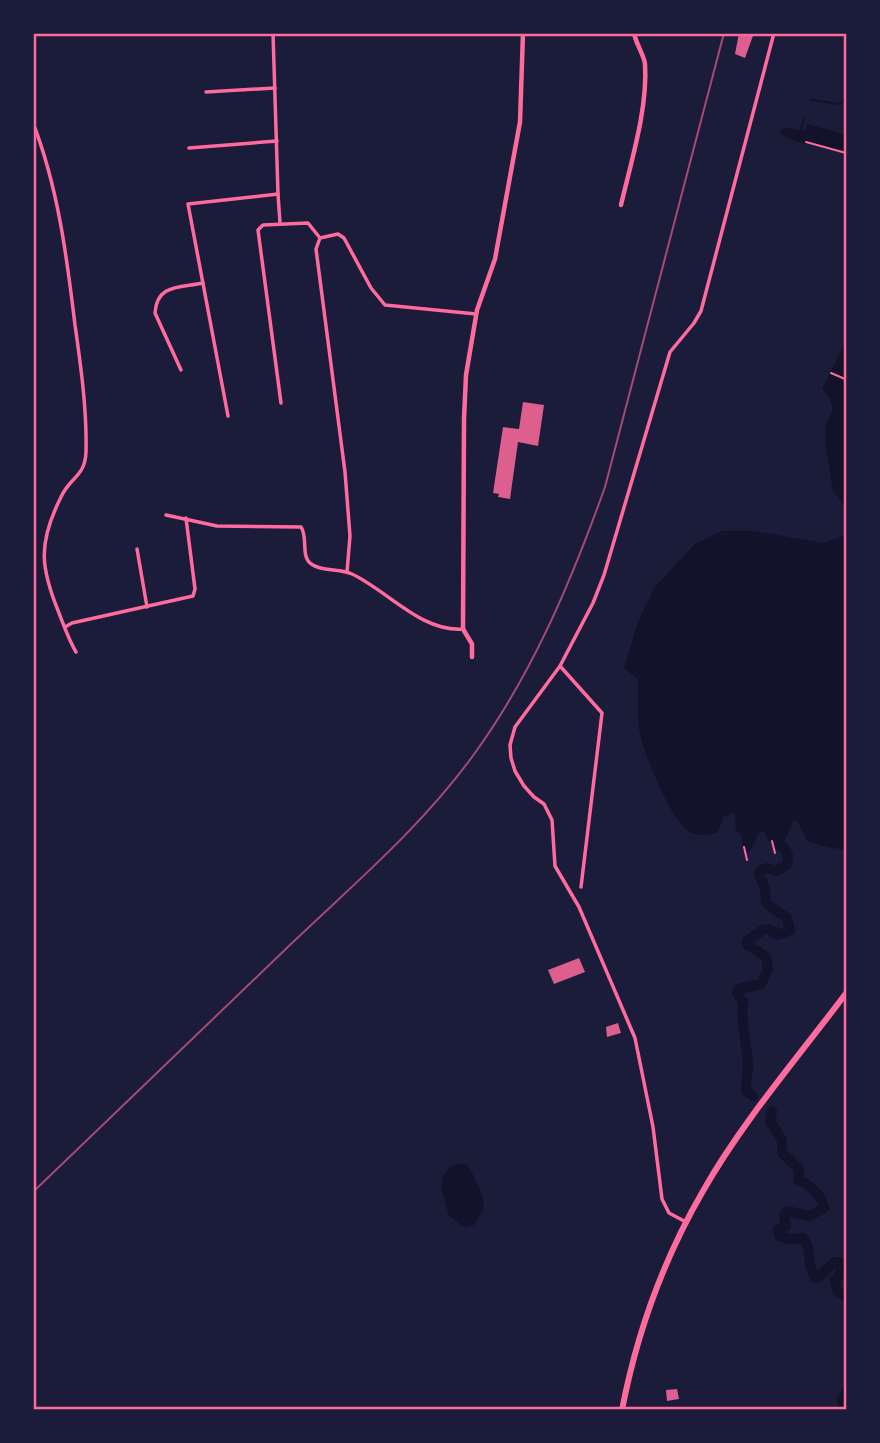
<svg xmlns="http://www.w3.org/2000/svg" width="880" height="1443" font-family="'Sofia Sans Condensed',sans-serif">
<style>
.water{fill:#12122b}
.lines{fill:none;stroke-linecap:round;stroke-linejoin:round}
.stream{stroke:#12122b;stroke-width:2}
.river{stroke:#12122b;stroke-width:10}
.building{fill:#dd5f8e}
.path{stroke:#ff6b9d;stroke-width:2}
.minor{stroke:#ff6b9d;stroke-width:3.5}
.tertiary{stroke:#ff6b9d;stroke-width:4.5}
.primary{stroke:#ff6b9d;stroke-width:6}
.rail{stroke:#a44b75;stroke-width:2}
.neatline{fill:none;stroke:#ff6b9d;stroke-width:2.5}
</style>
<rect width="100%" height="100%" fill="#1b1b3a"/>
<g class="water">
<polygon points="807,124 847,135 847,154 796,141 780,134 783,127 805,131"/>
<polygon points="847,339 847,508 833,491 825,442 826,424 833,410 829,397 822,389"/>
<path d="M 722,531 L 754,531 L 824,543 L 847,534 L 847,850 L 827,847 L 807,841 L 798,822 L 794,820 L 784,842 L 780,846 L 774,846 L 767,838 L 765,832 L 760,832 L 749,852 L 743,850 L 741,835 L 736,831 L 735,814 L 731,812 L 728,816 L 723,817 L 718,832 C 709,834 701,837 692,833 C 672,826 642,749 639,728 C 637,712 639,695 638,679 L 624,668 L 638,622 L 654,588 L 695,544 Z"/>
<path d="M 466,1164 C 472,1170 473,1176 477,1183 C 486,1202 486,1207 474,1225 L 464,1227 L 449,1216 L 441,1188 L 444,1174 L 453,1165 Z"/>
</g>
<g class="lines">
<g class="stream">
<polyline points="811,100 839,104 847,98"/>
<polyline points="801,130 804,119"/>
</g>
<g class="river">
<path d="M 753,1096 L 746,1091 C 745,1081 749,1072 748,1063 C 747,1045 740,1018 743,1002 L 737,993 L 739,989 L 761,984 L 768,969 L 766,957 L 747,944 L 748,940 L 763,930 L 769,929 L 778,935 L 790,930 L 787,918 L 766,903 L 765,889 L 759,874 L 761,870 L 767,868 L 776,871 L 787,865 L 788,855 L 784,847 L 780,846"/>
<path d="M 772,1111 L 770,1121 L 782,1140 L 782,1153 L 799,1169 L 798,1180 C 810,1185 822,1195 824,1208 L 809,1216 L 787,1211 L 784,1216 L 786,1226 L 778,1230 L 780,1236 L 789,1239 L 803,1238 C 813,1252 806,1263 815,1278 L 820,1276 L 834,1262 L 839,1262 C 843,1271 841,1273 835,1280 L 837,1291 L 847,1298"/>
<polyline points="844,1410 842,1401 847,1391"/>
</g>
</g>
<g class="building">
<polygon points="739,33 754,33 745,58 735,54"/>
<polygon points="523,402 544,405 538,446 518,442 510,499 498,497 499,494 493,493 503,427 519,429"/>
<polygon points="579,958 585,972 554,984 548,970"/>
<polygon points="618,1023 621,1033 607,1037 606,1027"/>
<polygon points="677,1389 679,1399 667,1401 666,1390"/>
</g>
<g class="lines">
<g class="path">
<polyline points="806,142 846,153"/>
<polyline points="831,373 845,379"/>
<polyline points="772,841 775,853"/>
<polyline points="744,847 747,860"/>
</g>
<g class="minor">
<polyline points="206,92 275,88"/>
<path d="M 33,123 C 58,187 67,258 75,325 C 81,367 87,410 86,452 C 85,477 70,477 61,497 C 38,543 40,567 59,613 C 64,626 69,640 76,652"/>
<polyline points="189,148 277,141"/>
<polyline points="278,194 280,223"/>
<path d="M 181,370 L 155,313 C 157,284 179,288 203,283"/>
<polyline points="281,403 258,230 263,225 308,223 320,238"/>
<polyline points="228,416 188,204 278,194 273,33"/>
<path d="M 166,515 L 217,526 L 301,527 C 308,537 301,555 310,563 C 320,572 340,568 352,574 C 388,591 421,632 463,629"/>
<polyline points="137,549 147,607"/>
<polyline points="347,572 350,536 345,472 316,249 320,238 338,234 344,238 371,288 385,305 476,314"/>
<polyline points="65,627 72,623 193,596 195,589 186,518"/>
<polyline points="560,666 602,713 581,887"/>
<polyline points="686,1222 669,1213 662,1199 653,1127 635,1038 579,907 555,866 552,820 544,804 534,797 524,786 515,771 511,758 510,745 515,727 560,666 593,603 604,575 670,352 694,323 701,311 774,33"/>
</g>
<g class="tertiary">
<path d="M 621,205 C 631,162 648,108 645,64 C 644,55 636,44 634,33"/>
<polyline points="472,657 472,644 463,629 464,419 466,375 477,310 495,259 520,122 523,33"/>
</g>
<path class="primary" d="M 622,1410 C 637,1332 663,1260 703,1191 C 742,1122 799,1056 847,992"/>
<path class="rail" d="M 33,1192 C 120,1109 206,1026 292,943 C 355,883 421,827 472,757 C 532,675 571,582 605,487 L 724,33"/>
</g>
<rect width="880" height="1443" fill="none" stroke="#1b1b3a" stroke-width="70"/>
<rect x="35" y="35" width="810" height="1373" class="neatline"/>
</svg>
